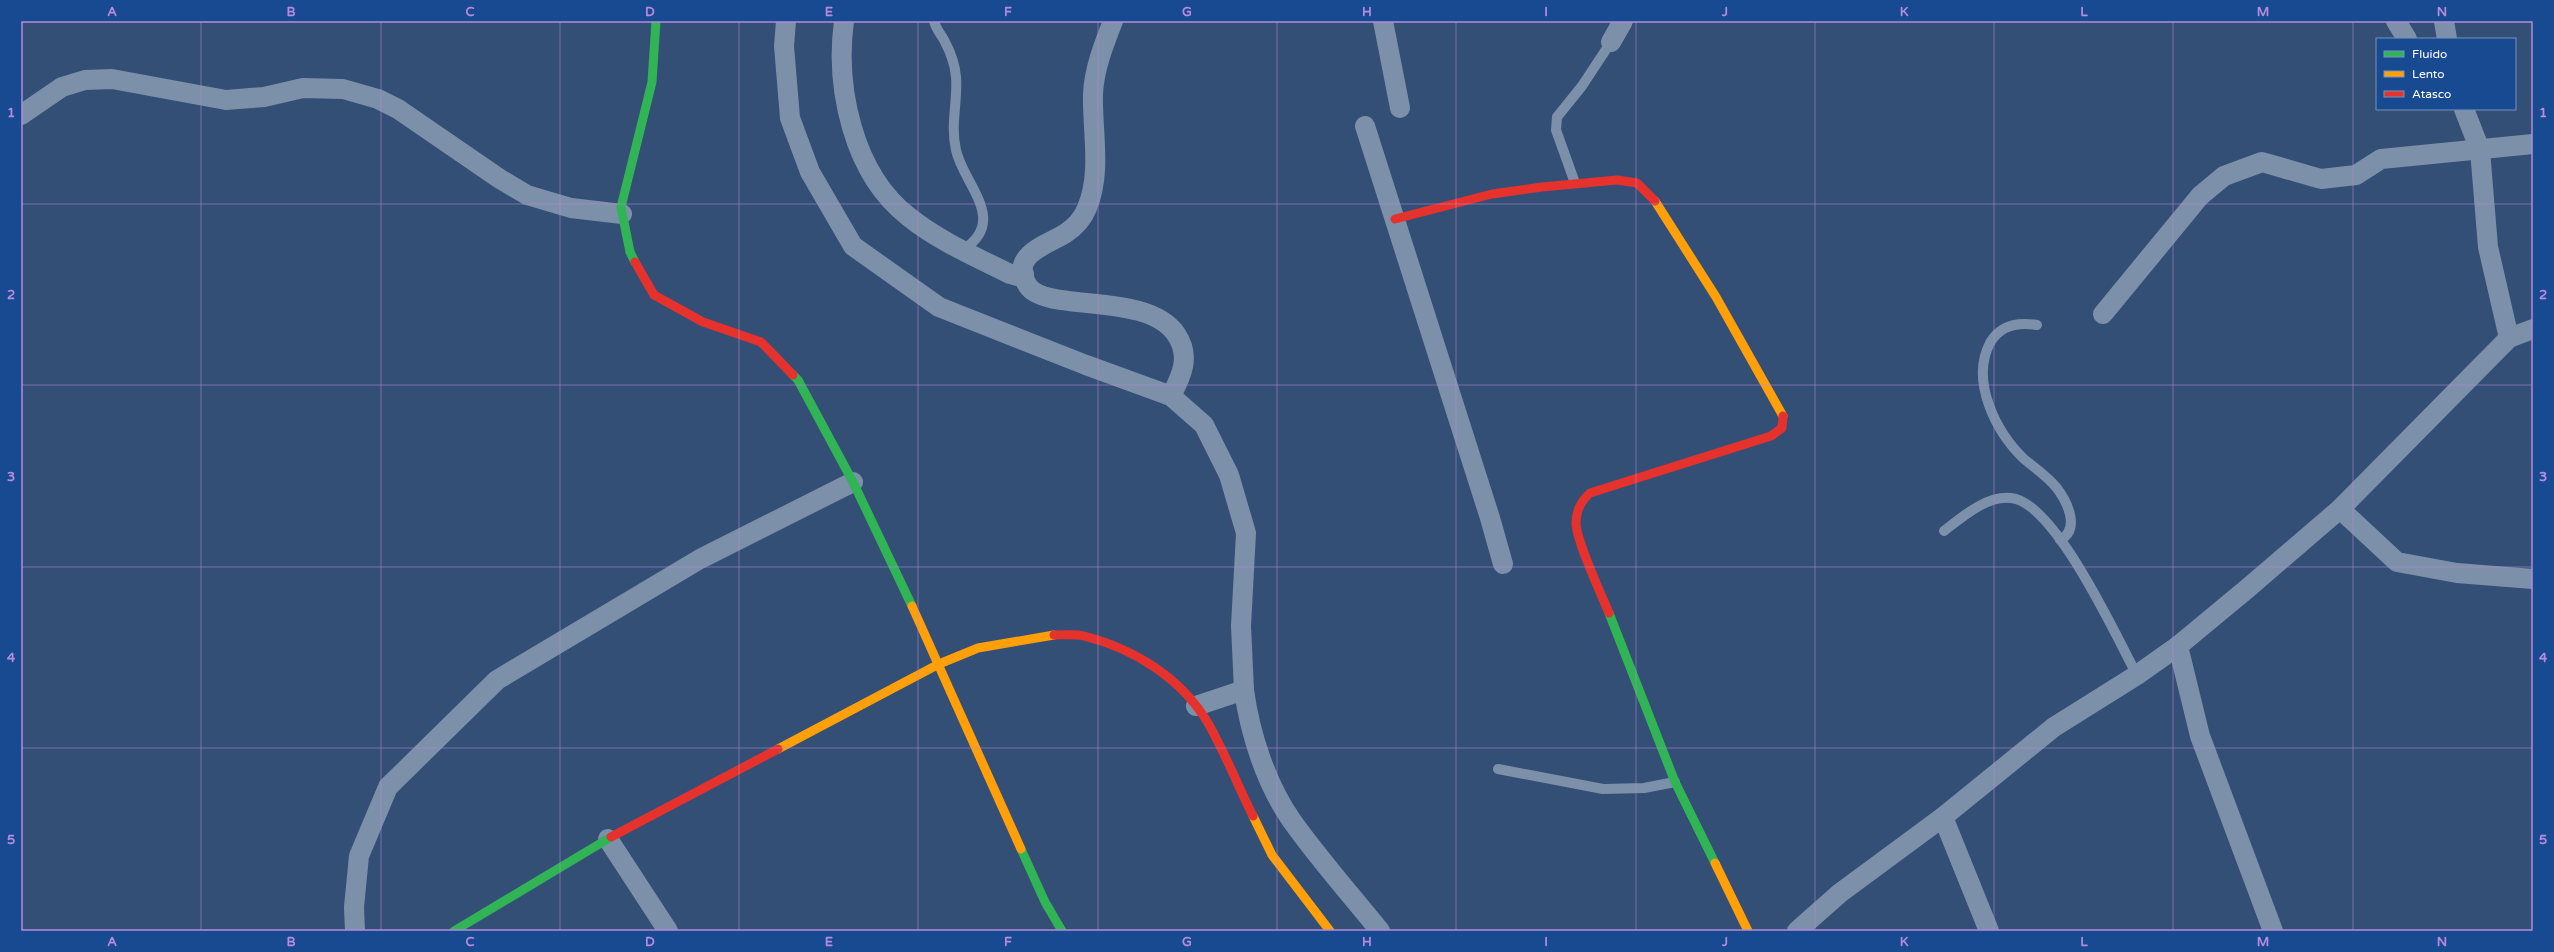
<svg xmlns="http://www.w3.org/2000/svg" width="2554" height="952" font-family="'Varela Round',sans-serif">
<style>
.lines{fill:none;stroke-linecap:round;stroke-linejoin:round}
.lane{stroke:#7c90a9;stroke-width:10}
.street{stroke:#7c90a9;stroke-width:20}
.fast{stroke:#30b455;stroke-width:9}
.slow{stroke:#ff9f0a;stroke-width:9}
.jam{stroke:#e5322d;stroke-width:9}
.grid{fill:none;stroke:#b68bdc;stroke-width:1;stroke-opacity:0.55}
.neatline{fill:none;stroke:#b68bdc;stroke-width:1.5}
.grid-label{font-size:13px;text-anchor:middle;font-weight:bold;fill:#b68bdc}
</style>
<rect width="100%" height="100%" fill="#344f76"/>
<g class="lines">
<g class="lane">
<path d="M 934,21 C 936,29 940,33 944,40 C 950,51 955,64 956,77 C 958,102 950,124 956,150 C 963,184 1009,220 963,250"/>
<polyline points="1575,183 1556,130 1557,117 1582,86 1611,42"/>
<path d="M 2037,325 C 2018,322 2000,325 1990,343 C 1970,381 1996,432 2024,459 C 2035,468 2047,476 2056,487 C 2067,501 2081,529 2060,540"/>
<path d="M 1944,531 C 1962,517 1987,495 2011,498 C 2055,502 2116,636 2137,675"/>
<polyline points="1498,769 1603,789 1644,788 1675,782"/>
</g>
<g class="street">
<polyline points="786,21 784,46 790,118 810,172 853,246 939,307 1086,365 1171,396 1204,425 1229,475 1246,533 1241,626 1244,690 1196,706"/>
<path d="M 844,21 C 835,88 853,174 909,217 C 939,241 976,257 1010,274 L 1017,276 L 1024,274"/>
<path d="M 1113,21 C 1104,44 1094,69 1093,94 C 1092,132 1102,172 1087,208 C 1083,218 1075,227 1066,233 C 1048,245 1008,254 1028,286 C 1046,313 1146,291 1176,334 C 1191,356 1182,375 1171,396"/>
<polyline points="1383,21 1400,108"/>
<polyline points="2396,21 2407,39"/>
<polyline points="2444,21 2447,39"/>
<polyline points="1611,42 1623,21"/>
<polyline points="2464,109 2480,150 2488,247 2509,338"/>
<polyline points="21,115 62,87 85,80 112,79 226,100 264,97 303,88 343,89 378,99 398,109 500,179 527,195 571,208 622,214"/>
<polyline points="1365,126 1490,518 1503,564"/>
<polyline points="2103,314 2200,196 2224,176 2262,162 2321,179 2356,175 2381,159 2533,144"/>
<polyline points="2340,509 2397,562 2457,573 2533,579"/>
<polyline points="2178,646 2200,736 2273,931"/>
<path d="M 1244,690 C 1250,734 1266,784 1292,821 C 1319,859 1351,895 1380,931"/>
<polyline points="1943,817 1989,931"/>
<polyline points="608,839 668,931"/>
<polyline points="355,931 354,907 359,856 388,787 497,680 700,559 853,482"/>
<polyline points="1797,931 1840,893 1943,817 2054,727 2137,675 2178,646 2248,588 2340,509 2509,338 2533,329"/>
</g>
<g class="fast">
<polyline points="635,262 630,252 621,207 652,82 656,21"/>
<polyline points="793,375 798,380 853,482 912,606"/>
<polyline points="1609,613 1675,782 1715,863"/>
<polyline points="1021,849 1045,902 1062,931"/>
<polyline points="454,931 611,837"/>
</g>
<g class="slow">
<polyline points="1655,201 1716,297 1783,416"/>
<polyline points="912,606 1021,849"/>
<polyline points="778,749 939,664 978,648 1054,635"/>
<polyline points="1253,816 1272,855 1330,931"/>
<polyline points="1715,863 1748,931"/>
</g>
<g class="jam">
<polyline points="1395,219 1492,194 1542,187 1617,180 1637,183 1655,201"/>
<polyline points="635,262 654,295 703,322 761,342 793,375"/>
<path d="M 1609,613 C 1601,594 1576,540 1576,523 C 1576,510 1581,501 1590,493 L 1771,436 L 1782,428 L 1783,416"/>
<path d="M 1054,635 C 1064,635 1075,634 1084,636 C 1135,649 1181,678 1208,723 C 1225,753 1238,786 1253,816"/>
<polyline points="611,837 778,749"/>
</g>
</g>
<path class="grid" d="M 201,21 L 201,931M 381,21 L 381,931M 560,21 L 560,931M 739,21 L 739,931M 918,21 L 918,931M 1098,21 L 1098,931M 1277,21 L 1277,931M 1456,21 L 1456,931M 1636,21 L 1636,931M 1815,21 L 1815,931M 1994,21 L 1994,931M 2173,21 L 2173,931M 2353,21 L 2353,931M 21,204 L 2533,204M 21,385 L 2533,385M 21,567 L 2533,567M 21,748 L 2533,748"/>
<rect width="2554" height="952" fill="none" stroke="#184a92" stroke-width="44"/>
<rect x="2376" y="38" width="140" height="72" fill="#184a92" stroke="#7492be"/>
<rect x="2384" y="51" width="20" height="6" fill="#30b455" stroke="#7492be"/>
<text x="2412" y="58" font-size="12" fill="#ffffff">Fluido</text>
<rect x="2384" y="71" width="20" height="6" fill="#ff9f0a" stroke="#7492be"/>
<text x="2412" y="78" font-size="12" fill="#ffffff">Lento</text>
<rect x="2384" y="91" width="20" height="6" fill="#e5322d" stroke="#7492be"/>
<text x="2412" y="98" font-size="12" fill="#ffffff">Atasco</text>
<rect x="22" y="22" width="2510" height="908" class="neatline"/>
<g class="grid-label">
<text x="112" y="16">A</text>
<text x="291" y="16">B</text>
<text x="470" y="16">C</text>
<text x="650" y="16">D</text>
<text x="829" y="16">E</text>
<text x="1008" y="16">F</text>
<text x="1187" y="16">G</text>
<text x="1367" y="16">H</text>
<text x="1546" y="16">I</text>
<text x="1725" y="16">J</text>
<text x="1904" y="16">K</text>
<text x="2084" y="16">L</text>
<text x="2263" y="16">M</text>
<text x="2442" y="16">N</text>
<text x="11" y="117">1</text>
<text x="2543" y="117">1</text>
<text x="11" y="299">2</text>
<text x="2543" y="299">2</text>
<text x="11" y="481">3</text>
<text x="2543" y="481">3</text>
<text x="11" y="662">4</text>
<text x="2543" y="662">4</text>
<text x="11" y="844">5</text>
<text x="2543" y="844">5</text>
<text x="112" y="946">A</text>
<text x="291" y="946">B</text>
<text x="470" y="946">C</text>
<text x="650" y="946">D</text>
<text x="829" y="946">E</text>
<text x="1008" y="946">F</text>
<text x="1187" y="946">G</text>
<text x="1367" y="946">H</text>
<text x="1546" y="946">I</text>
<text x="1725" y="946">J</text>
<text x="1904" y="946">K</text>
<text x="2084" y="946">L</text>
<text x="2263" y="946">M</text>
<text x="2442" y="946">N</text>
</g>
</svg>
